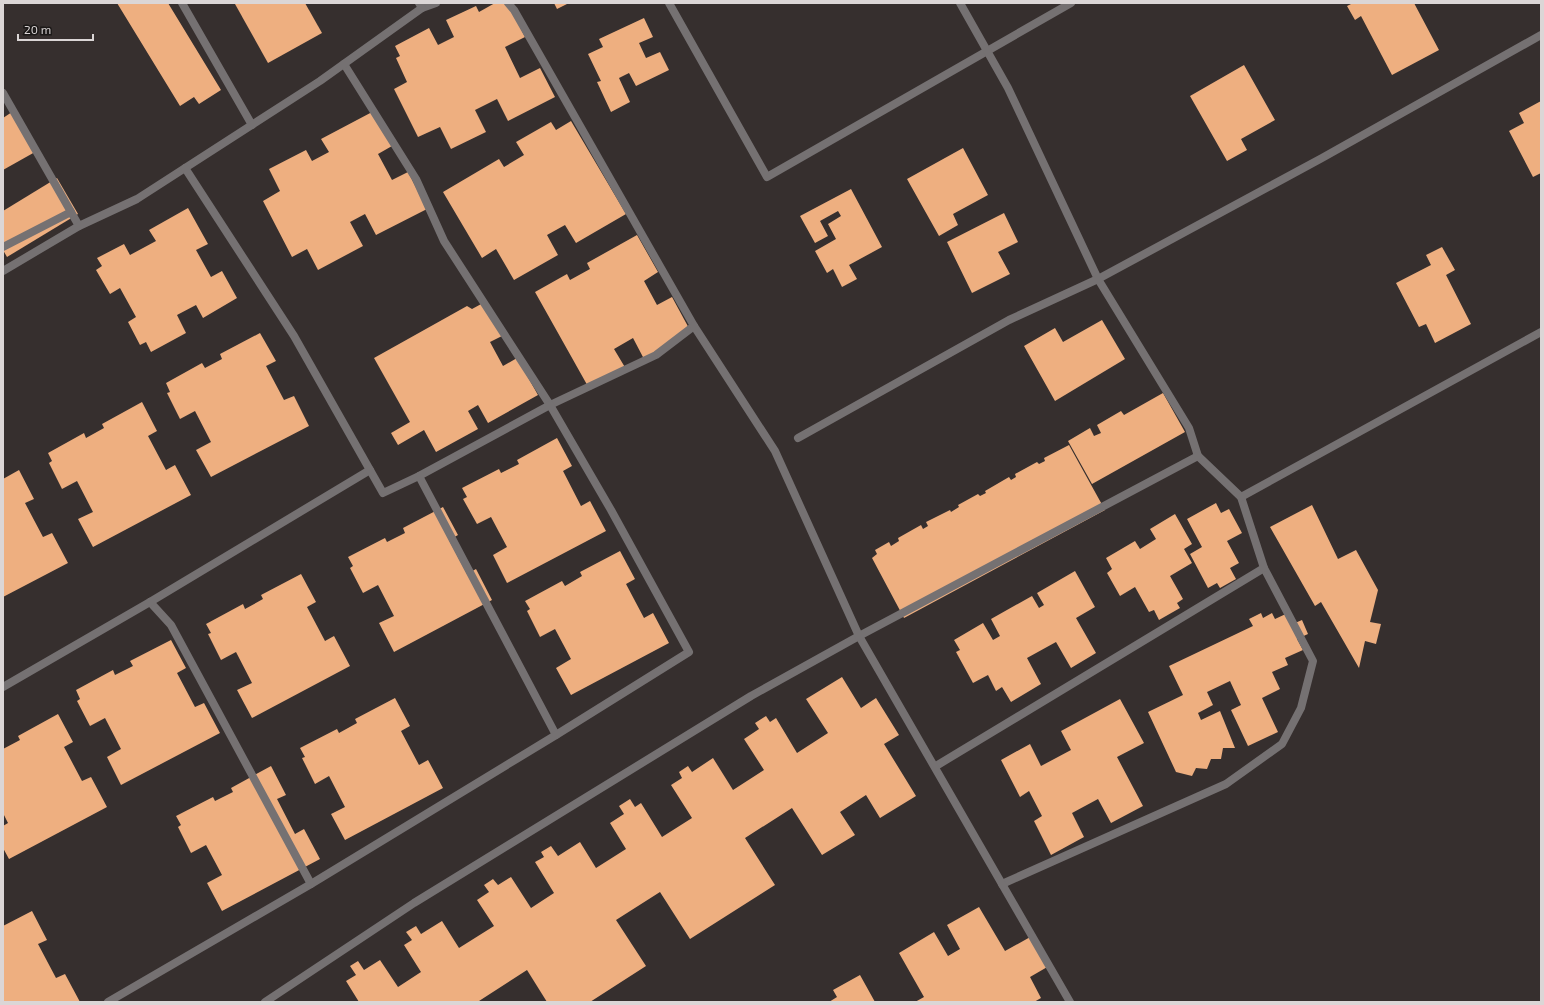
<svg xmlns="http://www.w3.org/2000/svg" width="1544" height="1005" font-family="'Exo 2',sans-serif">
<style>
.building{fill:#eeaf80}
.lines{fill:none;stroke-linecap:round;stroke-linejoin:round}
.lane{stroke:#757172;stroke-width:8}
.street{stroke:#757172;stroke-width:8}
</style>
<rect width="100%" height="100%" fill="#362f2e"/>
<g class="building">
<polygon points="117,3 168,3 221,90 199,104 194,97 180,106"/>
<polygon points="237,3 305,3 322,33 268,63 235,4"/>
<polygon points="495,3 508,3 525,37 505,47 520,78 540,68 555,97 508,121 497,99 475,110 486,132 451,149 440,127 418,137 394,89 407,82 396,58 400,56 395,46 429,28 438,45 454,37 446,20 476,6 479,12"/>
<polygon points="554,3 569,3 557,9"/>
<polygon points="1353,3 1414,3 1439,50 1392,75 1361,16 1355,20 1347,6"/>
<polygon points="644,18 653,37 639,43 646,58 660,52 669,70 636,86 629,73 619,78 630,102 611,112 597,82 601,81 588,54 603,47 599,39"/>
<polygon points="1244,65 1275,120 1241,139 1247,150 1227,161 1190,96"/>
<polygon points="1541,101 1541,173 1533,177 1509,131 1524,123 1519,113"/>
<polygon points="374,111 392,146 378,154 392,180 408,172 427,209 376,235 365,214 350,222 363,246 318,270 307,249 292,257 263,201 280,191 269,169 306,150 312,161 329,152 321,139"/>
<polygon points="12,112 35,152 3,170 3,118"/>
<polygon points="571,121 626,214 576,243 565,225 547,235 558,255 514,280 496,249 482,258 443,192 499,159 504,167 524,155 516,142 551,122 556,130"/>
<polygon points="963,148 988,195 953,214 958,225 939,236 907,179"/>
<polygon points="57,178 78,214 7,257 3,250 3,211"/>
<polygon points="851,189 882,247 849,265 857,279 842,287 833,269 827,273 815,251 836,239 828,224 841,216 838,211 820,221 828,236 815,243 800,216"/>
<polygon points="188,208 208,244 196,250 211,277 222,271 237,298 203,318 196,305 177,315 186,333 151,352 146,342 140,345 128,322 136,317 120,288 110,294 96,270 102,266 97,258 124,244 130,255 156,241 149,230"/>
<polygon points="1004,213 1018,242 998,252 1010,274 972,293 947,242"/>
<polygon points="637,235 658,272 644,281 657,305 672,297 691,332 644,359 633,338 614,349 626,369 590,390 535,292 567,274 570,280 590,269 587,263"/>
<polygon points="1442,247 1455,270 1446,275 1471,324 1435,343 1426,324 1419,327 1396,283 1431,265 1426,255"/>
<polygon points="483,303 502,336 490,342 503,366 517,358 538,395 488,423 478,405 468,411 478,429 436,452 424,430 398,445 391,433 410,422 374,358 467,306 472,309"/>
<polygon points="1102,320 1125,359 1055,401 1024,346 1055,328 1063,342"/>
<polygon points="260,333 276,361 266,366 284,400 294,396 309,426 211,477 196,450 211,442 195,411 180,419 167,393 170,392 166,383 202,363 205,368 222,359 220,354"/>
<polygon points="1163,393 1185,432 1092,484 1068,441 1090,428 1094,436 1101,433 1097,425 1121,411 1124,415"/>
<polygon points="142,402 157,431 148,436 166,470 175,465 191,495 93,547 78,519 93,512 77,481 62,489 49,463 52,461 48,453 84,433 86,438 104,428 102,424"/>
<polygon points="557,438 572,466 563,471 581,506 590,501 606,531 507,583 493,555 507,547 491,517 477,524 463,499 467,497 462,488 499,469 501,473 519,464 517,460"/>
<polygon points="1069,445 1105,510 904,618 872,558 877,554 875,550 889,542 891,546 899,541 898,538 921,525 923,529 928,526 926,522 950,510 951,512 959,507 958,505 978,494 980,496 986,493 985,491 1009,477 1011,480 1016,477 1015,474 1037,462 1039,464 1045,461 1044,458"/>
<polygon points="19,470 34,499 25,503 43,537 52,533 68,563 3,597 3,479"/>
<polygon points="1216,503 1221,513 1229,509 1242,533 1227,541 1239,563 1230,568 1236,579 1220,588 1217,583 1208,588 1190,554 1202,547 1187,519"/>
<polygon points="1312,505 1338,559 1356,550 1378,590 1370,622 1381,624 1376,644 1365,641 1359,668 1321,602 1315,606 1270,527"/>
<polygon points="443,507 458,535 449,540 467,574 476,569 492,600 394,652 379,623 394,616 378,585 363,593 350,568 353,566 348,557 385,538 387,542 405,533 403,528"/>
<polygon points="1175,514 1192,544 1184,549 1192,563 1170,576 1183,599 1177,603 1180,608 1159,620 1154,610 1149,612 1135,587 1120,596 1107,573 1112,569 1106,558 1135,541 1140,549 1156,539 1150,529"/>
<polygon points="620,551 635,579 626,584 644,618 653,613 669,643 571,695 556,668 571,659 555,629 540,637 527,611 530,609 525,601 562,581 565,586 582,576 580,572"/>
<polygon points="1075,571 1095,607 1076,618 1096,653 1071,668 1056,642 1027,658 1041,684 1011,702 1002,687 996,691 988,675 973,683 956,652 960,650 954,640 983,623 993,640 1000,636 991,619 1032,596 1039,608 1044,605 1037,593"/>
<polygon points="301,574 316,602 307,607 325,641 334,636 350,666 252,718 237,690 252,683 236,652 221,660 208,634 211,633 206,624 243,604 245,609 263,599 261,595"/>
<polygon points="1290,612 1295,623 1302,620 1308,634 1297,639 1303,650 1285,658 1288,665 1272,672 1280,689 1262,698 1278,732 1248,746 1231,710 1241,705 1230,681 1207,692 1213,705 1198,713 1201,720 1220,711 1235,748 1223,748 1221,759 1211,759 1207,769 1196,768 1192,776 1176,772 1148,712 1183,695 1169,666 1253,626 1249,619 1261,613 1263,618 1272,613 1275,619"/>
<polygon points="171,640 186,668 177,673 195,707 204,703 220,733 121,785 107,757 121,749 105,718 90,726 77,701 80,699 76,690 113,670 115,675 133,666 130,661"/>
<polygon points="842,677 861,708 876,698 899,735 884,744 916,796 880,818 866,795 840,812 855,835 822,855 792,808 745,838 775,885 690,939 660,892 616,920 646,966 590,1002 547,1002 527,970 479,1001 480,1002 359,1002 346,981 356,975 350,966 358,961 364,970 380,960 398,987 421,972 404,945 412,940 406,932 416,926 421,934 442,921 459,948 494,926 477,900 489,892 484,885 493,879 498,885 511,877 531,908 554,893 535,862 544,857 541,852 551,846 558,856 580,842 596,868 626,849 610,823 624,814 619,806 630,799 635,807 641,803 662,837 692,818 671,785 682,778 679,772 688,766 692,772 713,758 733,790 764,770 744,739 759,729 755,723 766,716 770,722 776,718 797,753 828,733 806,699"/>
<polygon points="395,698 410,726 401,731 419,765 428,760 443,788 345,840 331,814 345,807 329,776 315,784 302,758 305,757 300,748 337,729 339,733 357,723 355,719"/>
<polygon points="1120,699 1144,743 1117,757 1143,806 1111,823 1098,799 1072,813 1084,837 1051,855 1034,821 1042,816 1029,791 1020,797 1001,760 1030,744 1041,766 1071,750 1061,731"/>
<polygon points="58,714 73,742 64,747 82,781 91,777 107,807 9,859 3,848 3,826 8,823 3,813 3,749 20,740 18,736"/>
<polygon points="271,766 286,795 277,799 295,834 304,829 320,859 222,911 207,883 222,875 206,845 191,853 178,827 181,825 176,816 213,797 215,801 233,792 231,788"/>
<polygon points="979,907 1005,951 1032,936 1049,966 1030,977 1041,998 1034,1002 915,1002 924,997 899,953 934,932 948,956 960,949 947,925"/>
<polygon points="32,911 47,940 38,944 56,978 65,974 80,1002 3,1002 3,926"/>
<polygon points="860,975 875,1002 829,1002 837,997 833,990"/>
</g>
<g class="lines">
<g class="lane">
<polyline points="3,247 71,212"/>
<polyline points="936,766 1264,568 1313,661 1301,708 1282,744 1226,784 1002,884"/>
<path d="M 265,1002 L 414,903 L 751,696 L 859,636 C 930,757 999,880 1070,1002"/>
</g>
<g class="street">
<polyline points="182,3 252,125"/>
<polyline points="669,3 767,177 1071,3"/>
<polyline points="960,3 1008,88 1098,279 1189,428 1198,456 1241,497 1264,568"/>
<polyline points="422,8 436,3"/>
<polyline points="344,64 416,179 444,241 550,405 656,355 694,326 514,10 508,3"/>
<polyline points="3,93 79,226"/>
<polyline points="3,271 79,226 137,199 320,81 422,8 419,3"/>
<polyline points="694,326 775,451 859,636 1198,456"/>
<polyline points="798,438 1009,320 1098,279 1322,158 1541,35"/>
<polyline points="419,476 556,735"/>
<polyline points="1241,497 1541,332"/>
<polyline points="150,602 171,625 311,884"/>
<polyline points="3,687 150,602 370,470"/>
<polyline points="108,1002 311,884 556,735 689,652 611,510 550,405 419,476 383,493 294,336 185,168"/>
</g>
</g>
<rect width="1544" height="1005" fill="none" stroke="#dbd6d6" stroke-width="8"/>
<path d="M18 34v6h75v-6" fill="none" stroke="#dbd6d6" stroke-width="2"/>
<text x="24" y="34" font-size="12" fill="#dbd6d6" stroke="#1b1817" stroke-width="3" paint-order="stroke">20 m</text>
</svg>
